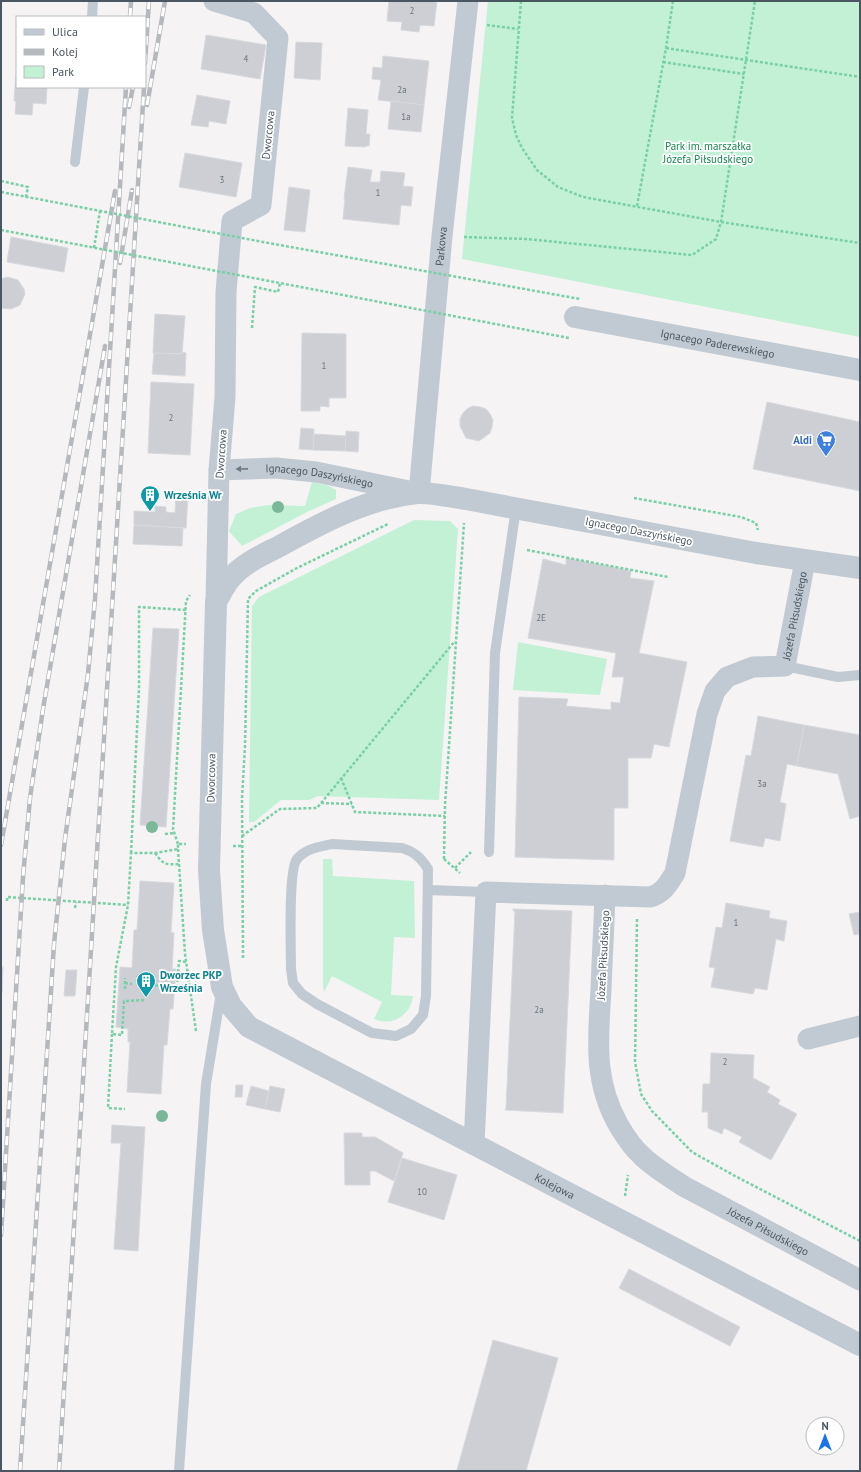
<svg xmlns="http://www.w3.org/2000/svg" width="861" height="1472" font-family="'PT Sans',sans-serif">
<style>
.green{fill:#c3f1d5}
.building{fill:#cdcfd5;stroke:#d7d9de}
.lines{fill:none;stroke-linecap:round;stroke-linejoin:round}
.path{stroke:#7ad0a6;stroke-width:2.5;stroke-dasharray:3 2;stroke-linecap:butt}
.service{stroke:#c1cad2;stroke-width:10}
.minor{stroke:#c1cad2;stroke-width:21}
.tertiary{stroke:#c1cad2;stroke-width:22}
.rail-casing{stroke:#b5b8bd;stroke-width:4.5}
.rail{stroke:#fff;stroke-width:3;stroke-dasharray:9;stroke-linecap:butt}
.path-bridge{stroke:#7ad0a6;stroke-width:2.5;stroke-dasharray:3 2;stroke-linecap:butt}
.tree{fill:#7bb799}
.oneway{fill:#6e7983}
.labels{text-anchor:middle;stroke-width:3.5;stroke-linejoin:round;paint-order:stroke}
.number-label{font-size:9px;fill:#6b747e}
.street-label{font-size:11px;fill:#4a5661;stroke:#fff}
.park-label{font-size:11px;fill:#17864f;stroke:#fff}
.shop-label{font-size:11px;font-weight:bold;fill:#366cbe;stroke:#fff;text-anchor:end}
.culture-label{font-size:11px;font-weight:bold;fill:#0d838f;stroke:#fff;text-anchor:start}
</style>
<rect width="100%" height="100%" fill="#f5f3f3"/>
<g class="green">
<polygon points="488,1 860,1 860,337 462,259"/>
<polygon points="312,482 329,486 336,490 336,499 309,511 242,546 229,531 236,514 250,508 269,505 305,506"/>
<polygon points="414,520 450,521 458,529 439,800 318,796 309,800 281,800 254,822 249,822 252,606 259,597"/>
<polygon points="518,642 607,659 600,695 513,690"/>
<path d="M 323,859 L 332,859 L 333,876 L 414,881 L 415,938 L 394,937 L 391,995 L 413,996 C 412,1001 410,1008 407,1011 C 398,1022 386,1024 374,1019 L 382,1002 L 332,976 L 324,992 L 323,987 Z"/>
</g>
<g class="building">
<polygon points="389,1 437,1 434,26 420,25 419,32 401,30 402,22 387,21"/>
<polygon points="206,35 266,45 260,79 201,69"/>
<polygon points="296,42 322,43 320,80 294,78"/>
<polygon points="383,56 429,61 424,105 378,100 381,80 372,79 373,67 382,68"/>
<polygon points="17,62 17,87 47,87 46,104 33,103 32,115 15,114 16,101 14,101"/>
<polygon points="197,95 230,101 226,124 209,121 208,127 191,125"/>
<polygon points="391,101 424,105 421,132 388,129"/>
<polygon points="348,108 368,110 366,134 370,134 369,146 365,146 365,147 345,146"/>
<polygon points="185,153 242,163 236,197 179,187"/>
<polygon points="348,167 372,170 370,182 380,182 381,171 405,173 403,186 413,187 411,206 401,205 399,225 343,219 345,199 344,199"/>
<polygon points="289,187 310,190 305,232 284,230"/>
<polygon points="11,237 68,248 64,272 7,262"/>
<polygon points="8,277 18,280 24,289 25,294 20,305 11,309 1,308 1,279"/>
<polygon points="155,314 185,316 182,354 153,353"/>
<polygon points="302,333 346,334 346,398 329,398 329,407 320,406 320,411 301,411"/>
<polygon points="182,352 186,353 185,376 152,374 154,353 182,354"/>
<polygon points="151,382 194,384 190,455 148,453"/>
<polygon points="767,402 860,422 860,491 753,469"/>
<polygon points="473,406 480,407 486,409 490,414 493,420 492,427 490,433 479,441 466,438 460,426 460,419 463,413 467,409"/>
<polygon points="301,428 314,429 313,450 299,449"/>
<polygon points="346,431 359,432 358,452 345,451"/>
<polygon points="314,434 346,436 345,451 313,450"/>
<polygon points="176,495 188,496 186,528 134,525 134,511 155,512 155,506 166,507 166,512 175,513"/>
<polygon points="134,525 183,528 182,546 133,544"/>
<polygon points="566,558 631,571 630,578 654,581 639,653 687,662 669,747 654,744 651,758 628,758 628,808 614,808 614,860 515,857 519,697 568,699 566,706 611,710 611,702 620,703 624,677 612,677 616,653 528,638 543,559 566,565"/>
<polygon points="153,628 179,629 166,827 140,825"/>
<polygon points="758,716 804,725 797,766 787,764 780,802 786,804 780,841 765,838 763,847 730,841 746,755 751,756"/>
<polygon points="804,725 860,735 860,816 850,819 838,774 797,766"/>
<polygon points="140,881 174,883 171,932 174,933 172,969 176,969 173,1009 170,1009 167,1045 164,1045 161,1094 127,1092 130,1042 128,1042 128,1029 116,1027 120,967 132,968 134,930 137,930"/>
<polygon points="726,903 770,911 769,918 787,921 784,941 776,939 767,990 755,988 753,994 711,987 715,968 709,967 716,927 722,928"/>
<polygon points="513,909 572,911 563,1113 505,1110 506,1108 515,911 513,911"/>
<polygon points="860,912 860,934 854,935 849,914"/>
<polygon points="1,967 3,967 2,993 1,993"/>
<polygon points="66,970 77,970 75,996 64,996"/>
<polygon points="711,1053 754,1055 753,1078 770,1087 767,1092 780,1100 778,1104 797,1114 771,1160 739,1142 742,1137 724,1128 722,1134 708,1128 708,1112 702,1112 703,1084 710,1084"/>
<polygon points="236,1085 243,1085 242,1097 235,1097"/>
<polygon points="251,1086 269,1091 265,1109 246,1105"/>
<polygon points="270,1086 285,1089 280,1112 265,1109"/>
<polygon points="112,1125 145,1127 138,1251 114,1249 121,1143 111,1143"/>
<polygon points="344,1133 362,1133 362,1137 375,1137 403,1153 394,1181 375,1171 370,1171 370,1185 345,1185"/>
<polygon points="402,1158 457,1175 444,1220 388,1202"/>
<polygon points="629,1269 740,1327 730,1346 619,1288"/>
<polygon points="493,1340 558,1358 526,1471 460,1471 457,1470"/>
</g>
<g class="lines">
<g class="path">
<polyline points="521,1 512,118 516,135 522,148 537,170 558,187 583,197 721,222 860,243"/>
<polyline points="487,25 518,29"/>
<polyline points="666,48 860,77"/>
<polyline points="663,62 744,74"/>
<polyline points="1,181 28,187 26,197"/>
<polyline points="637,206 666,48 673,1"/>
<polyline points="464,237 526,239 692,255 716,239 721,222 755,1"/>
<polyline points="94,248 100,211"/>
<polyline points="252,328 255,287 278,292 280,283"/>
<polyline points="634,498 741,517 756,523 758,530"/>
<polyline points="527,550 668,577"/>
<polyline points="341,778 355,812 445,816"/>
<polyline points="321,803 352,804"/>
<polyline points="165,834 174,833"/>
<polyline points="242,836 280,809 317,808 455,641"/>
<polyline points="178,844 173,829 186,601 190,595"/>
<polyline points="233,846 242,846"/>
<polyline points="178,849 185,954 196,1031"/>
<polyline points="131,853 139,688 139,607 186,610"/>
<path d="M 155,853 C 163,864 165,865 179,864"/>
<polyline points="444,859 445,805 464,523"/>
<polyline points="444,859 460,873"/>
<polyline points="455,868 471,852"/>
<polyline points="7,901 7,897 128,905"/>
<polyline points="75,908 76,902"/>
<polyline points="637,919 635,1062 641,1094 652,1111 692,1152 735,1176 860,1241"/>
<polyline points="243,958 242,798 245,746 248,599 256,591 297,568 388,524"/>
<polyline points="125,983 132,984"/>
<polyline points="145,985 189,987"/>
<polyline points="177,987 179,961 186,962"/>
<polyline points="125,989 125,978"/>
<polyline points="144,1000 124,1001 122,1035 112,1034 116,967 128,905 131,853 155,853 178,849 178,844 186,844"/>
<polyline points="112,1034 108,1108 125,1109"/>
<polyline points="625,1196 628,1175"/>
</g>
<g class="service">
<polyline points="92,17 93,1"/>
<polyline points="75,162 84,87"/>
<polyline points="785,666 838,677 860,675"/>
<path d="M 332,844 L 402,848 C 415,852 421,858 428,869 L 426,996 L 423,1015 L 411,1029 L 396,1036 L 372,1033 L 317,1004 L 302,994 L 293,983 L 291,969 C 291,951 288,870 297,859 C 306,848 319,847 332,844 Z"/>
<polyline points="489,852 495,653 516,508"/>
<polyline points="428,890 486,892"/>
<polyline points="179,1471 206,1084 221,993"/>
</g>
<g class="minor">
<polyline points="214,1 254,13 278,38 261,205 232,221 226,292 225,397 219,470 216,602"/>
<path id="s1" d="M 219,470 L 276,468 L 316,472 L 419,493 L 442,236 L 468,1"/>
<path id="s2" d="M 605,895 C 604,927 602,958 601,990 C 598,1039 593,1081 619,1126 C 625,1136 632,1147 641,1155 C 654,1168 670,1177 685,1187 L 860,1280"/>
<polyline points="808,1039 860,1026"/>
<path id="s3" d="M 474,1144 L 486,892 L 650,897 C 663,894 668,884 675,873 L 707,714 L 715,691 L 727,677 L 753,667 L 785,666 L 805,561"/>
</g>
<g class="tertiary">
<path id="s4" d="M 575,317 L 860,370"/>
<path id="s5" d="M 860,568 L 756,553 L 466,499 C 453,497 429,492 417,493 C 368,498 321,523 278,547 C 262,555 242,564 230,579 C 224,586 220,595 216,602 L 209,870 L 213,930 L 222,987 L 231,1006 L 249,1027 L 860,1345"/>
</g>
<g class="rail-casing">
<g id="rail">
<polyline points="130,17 131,1"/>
<polyline points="145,63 149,1"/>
<polyline points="147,105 165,1"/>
<polyline points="129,107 133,87"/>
<polyline points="120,263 132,190"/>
<polyline points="1,845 115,191"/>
<polyline points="1,1235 23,877 30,798 43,709 105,346"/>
<polyline points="20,1471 54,944 65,839 88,674 95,599 126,87"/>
<polyline points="59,1471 144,87"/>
</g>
</g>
<use href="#rail" class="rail"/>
<g class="path-bridge">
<polyline points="1,192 263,242 580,299"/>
<polyline points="1,230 569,338"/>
</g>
</g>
<g class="tree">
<circle cx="278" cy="507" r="6"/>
<circle cx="152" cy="827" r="6"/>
<circle cx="162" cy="1116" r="6"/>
</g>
<defs><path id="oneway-solid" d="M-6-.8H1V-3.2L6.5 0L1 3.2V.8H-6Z"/></defs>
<use class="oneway" href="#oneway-solid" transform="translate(242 469) rotate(179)"/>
<defs>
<g id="supermarket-pin" transform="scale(1)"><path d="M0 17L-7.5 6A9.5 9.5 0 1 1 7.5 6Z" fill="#3f7fe0" stroke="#fff"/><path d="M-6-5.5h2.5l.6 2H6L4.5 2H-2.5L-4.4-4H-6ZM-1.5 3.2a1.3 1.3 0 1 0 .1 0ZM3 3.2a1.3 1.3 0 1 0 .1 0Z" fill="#fff"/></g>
<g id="building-pin" transform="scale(1)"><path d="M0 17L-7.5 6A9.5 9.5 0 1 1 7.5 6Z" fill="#0f9aa8" stroke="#fff"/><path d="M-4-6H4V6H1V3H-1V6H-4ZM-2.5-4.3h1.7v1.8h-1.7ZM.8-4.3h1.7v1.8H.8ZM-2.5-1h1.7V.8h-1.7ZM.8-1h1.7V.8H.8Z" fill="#fff"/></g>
</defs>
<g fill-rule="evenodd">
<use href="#supermarket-pin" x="826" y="440"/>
<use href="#building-pin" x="150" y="495"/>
<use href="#building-pin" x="146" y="981"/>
</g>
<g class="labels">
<g class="number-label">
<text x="412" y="14">2</text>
<text x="246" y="62">4</text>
<text x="402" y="93">2a</text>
<text x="406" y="120">1a</text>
<text x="222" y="183">3</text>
<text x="378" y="196">1</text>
<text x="324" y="369">1</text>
<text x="171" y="421">2</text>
<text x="541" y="621">2E</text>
<text x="762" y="787">3a</text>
<text x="736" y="926">1</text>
<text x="539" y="1013">2a</text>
<text x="725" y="1065">2</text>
<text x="422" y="1195">10</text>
</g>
<g class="street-label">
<text transform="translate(268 135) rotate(-84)" y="4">Dworcowa</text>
<text dy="4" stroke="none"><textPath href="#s1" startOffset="450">Parkowa</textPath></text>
<text dy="4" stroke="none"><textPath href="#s4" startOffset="145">Ignacego Paderewskiego</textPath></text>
<text transform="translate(221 454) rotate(-86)" y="4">Dworcowa</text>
<text dy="4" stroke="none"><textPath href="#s1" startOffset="101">Ignacego Daszyńskiego</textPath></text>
<text transform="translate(639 531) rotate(11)" y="4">Ignacego Daszyńskiego</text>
<text dy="4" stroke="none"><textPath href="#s3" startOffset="768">Józefa Piłsudskiego</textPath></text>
<text transform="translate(211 778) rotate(-89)" y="4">Dworcowa</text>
<text transform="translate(603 955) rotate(-87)" y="4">Józefa Piłsudskiego</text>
<text dy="4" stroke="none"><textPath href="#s5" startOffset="1464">Kolejowa</textPath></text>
<text dy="4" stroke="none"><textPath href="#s2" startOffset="420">Józefa Piłsudskiego</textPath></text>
</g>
<g class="park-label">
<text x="708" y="150">Park im. marszałka<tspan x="708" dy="13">Józefa Piłsudskiego</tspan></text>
</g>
<g class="shop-label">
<text x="812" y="444">Aldi</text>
</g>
<g class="culture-label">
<text x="164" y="499">Września Wr</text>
<text x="160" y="979">Dworzec PKP<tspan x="160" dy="13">Września</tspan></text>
</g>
</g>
<rect width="861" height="1472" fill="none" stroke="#4a5661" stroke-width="4"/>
<rect x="16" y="16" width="130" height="72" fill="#ffffff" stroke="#b7bbc0"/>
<rect x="24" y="29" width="20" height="6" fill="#c1cad2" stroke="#b7bbc0"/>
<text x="52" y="36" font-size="12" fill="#4a5661">Ulica</text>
<rect x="24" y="49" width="20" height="6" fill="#b5b8bd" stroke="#b7bbc0"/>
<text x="52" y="56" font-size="12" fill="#4a5661">Kolej</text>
<rect x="24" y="66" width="20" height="12" fill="#c3f1d5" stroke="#b7bbc0"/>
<text x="52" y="76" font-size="12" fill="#4a5661">Park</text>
<g transform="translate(825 1436)"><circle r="19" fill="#ffffff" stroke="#b7bbc0"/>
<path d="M0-3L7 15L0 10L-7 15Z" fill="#1a73e8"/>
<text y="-6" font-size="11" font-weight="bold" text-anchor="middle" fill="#4a5661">N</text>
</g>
</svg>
